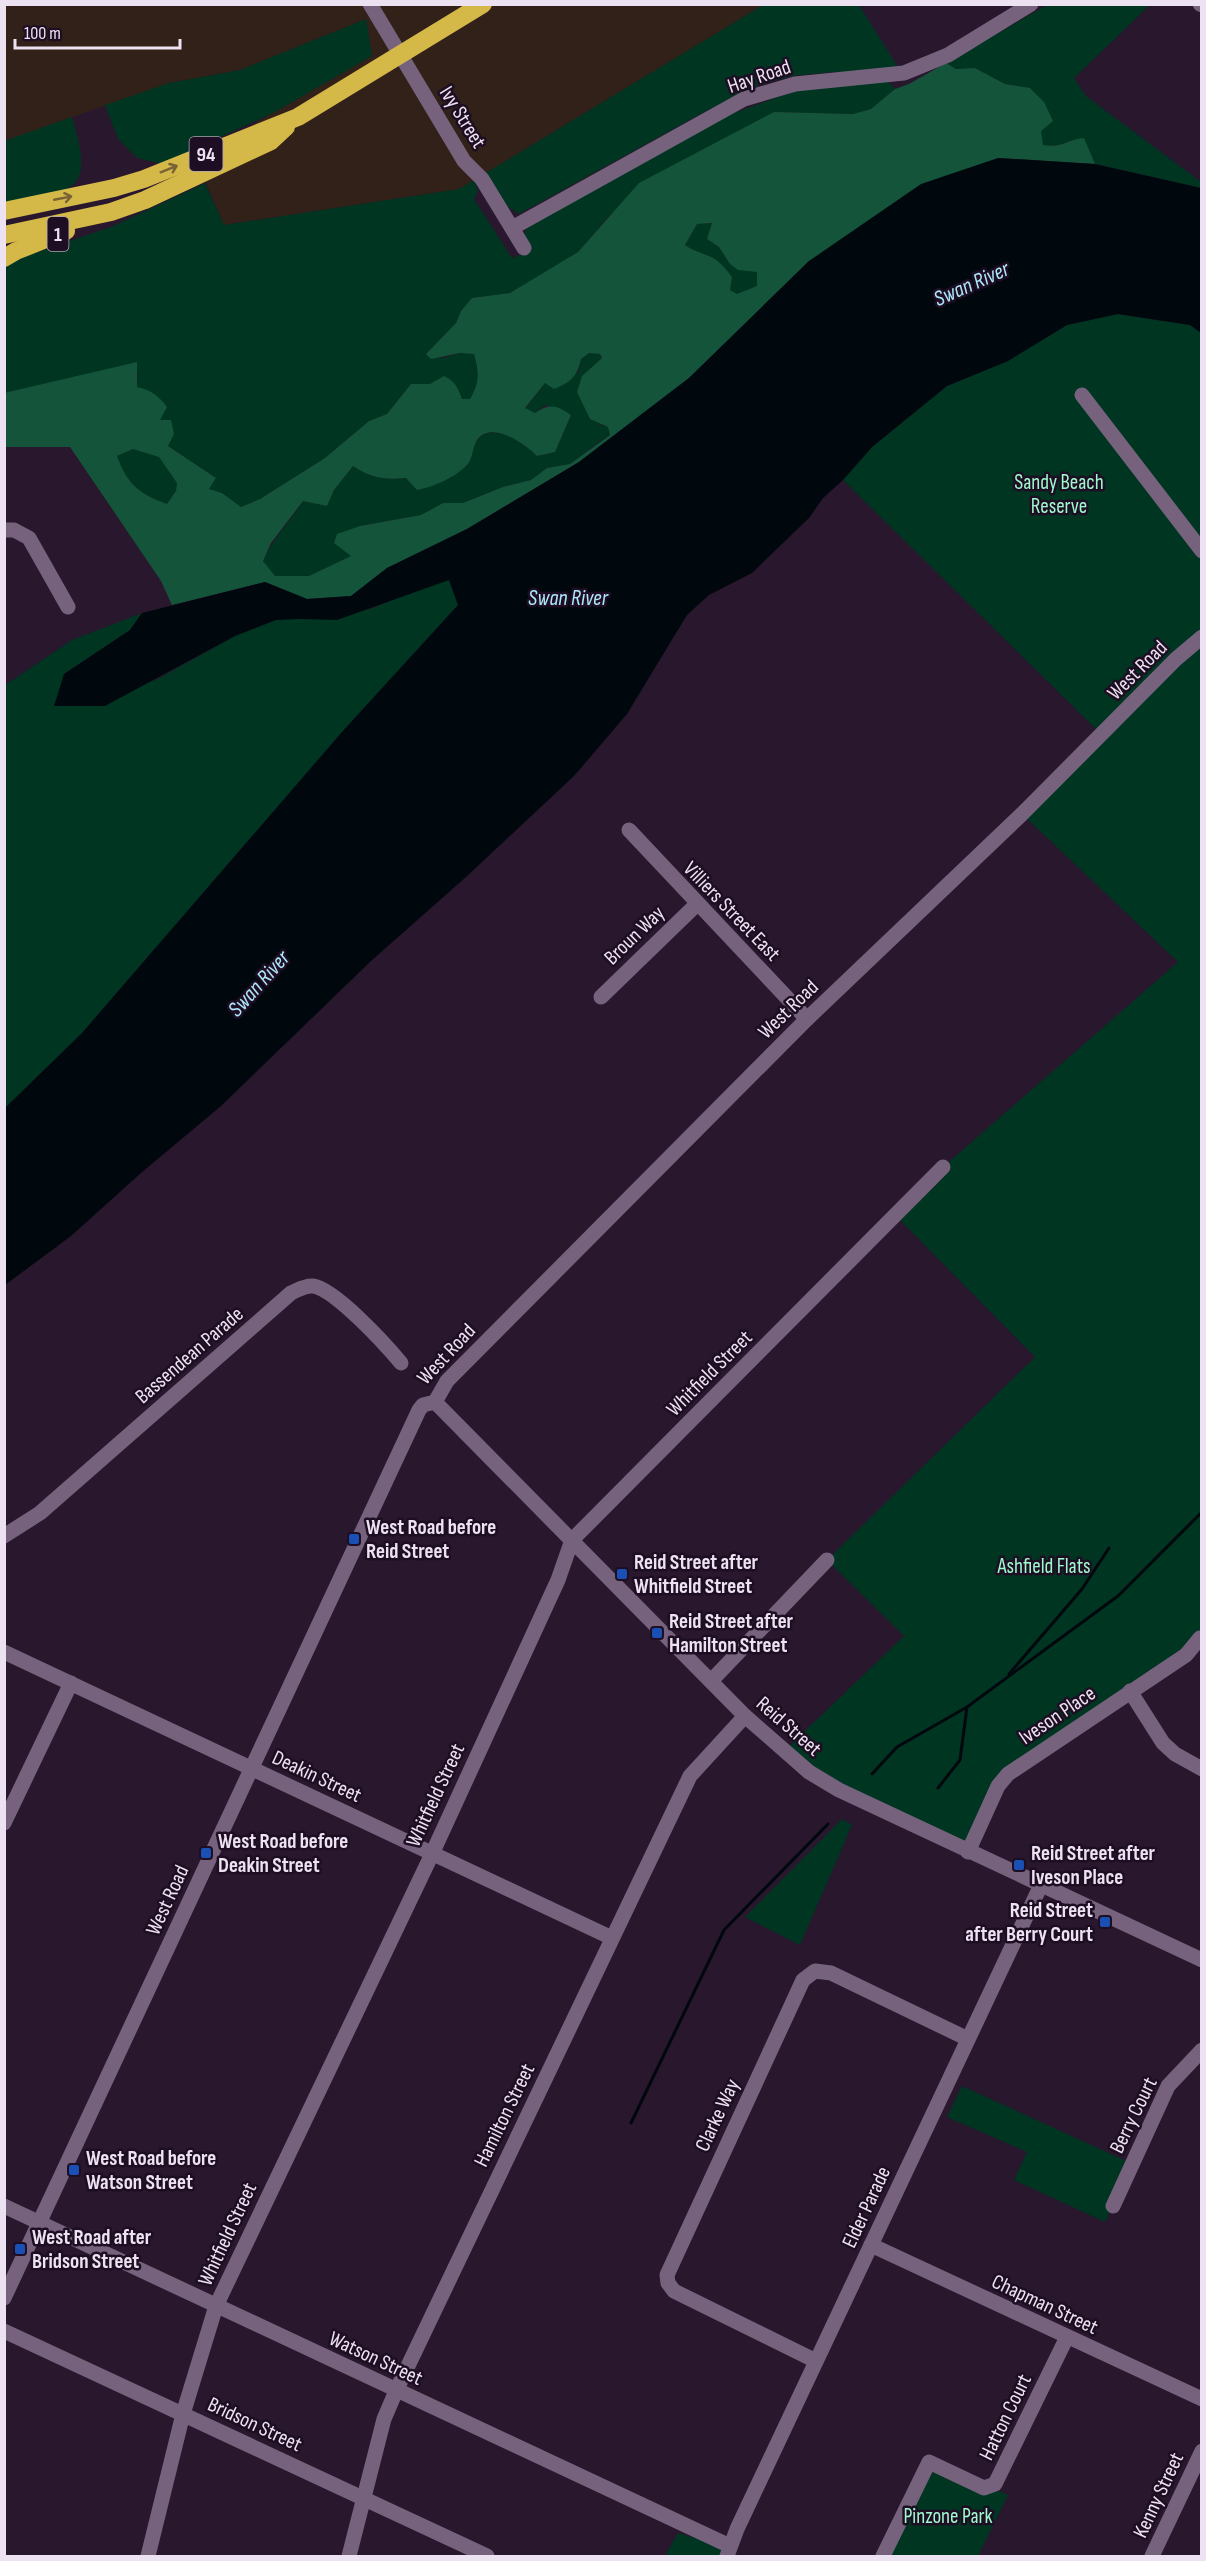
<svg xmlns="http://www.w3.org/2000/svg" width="1206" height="2561" font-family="'Sofia Sans Condensed',sans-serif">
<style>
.industrial{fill:#322119}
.green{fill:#003522}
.forest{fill:#14543b;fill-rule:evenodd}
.water{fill:#00080e}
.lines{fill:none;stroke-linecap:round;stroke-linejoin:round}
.stream{stroke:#00080e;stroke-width:3}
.minor{stroke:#76627d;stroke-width:15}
.highway{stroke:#d4b848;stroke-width:18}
.oneway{stroke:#796336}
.transit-dot{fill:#1a4fb4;stroke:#1e0e23;stroke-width:2}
.labels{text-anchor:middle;stroke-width:5;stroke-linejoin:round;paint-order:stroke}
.shield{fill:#1e0e23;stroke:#afa2b3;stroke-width:1.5}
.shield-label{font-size:20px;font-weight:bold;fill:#ede2f1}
.street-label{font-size:21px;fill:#ede2f1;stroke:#1e0e23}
.park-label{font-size:21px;fill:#9ef9cd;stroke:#1e0e23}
.poi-label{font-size:21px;font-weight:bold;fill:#ede2f1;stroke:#1e0e23;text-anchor:start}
.water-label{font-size:22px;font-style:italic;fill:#ade7fa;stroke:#1e0e23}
</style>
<rect width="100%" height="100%" fill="#28172d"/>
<polygon class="industrial" points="4,5 763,5 460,189 224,225 195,158 371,56 366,19 240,70 169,83 5,141"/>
<g class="green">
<polygon points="763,5 859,5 898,67 879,72 834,72 791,76 760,85 706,111 519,214 502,203 484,174"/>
<path d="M 1047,5 L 1150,5 L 1074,78 L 1086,96 L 1201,182 L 1201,188 L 1095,164 L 1083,139 C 1064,140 1064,148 1043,145 L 1030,88 L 1005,84 L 975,68 L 956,69 L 946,63 Z"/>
<polygon points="366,19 372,56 273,113 162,164 137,158 118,139 105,105 169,83 240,70"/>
<path d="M 888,81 L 895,89 L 871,109 L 853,114 L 774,112 L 609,216 L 578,252 L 548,272 L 510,293 L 472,298 L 461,311 L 456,323 L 426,354 L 442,358 L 461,353 L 474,354 C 479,372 480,382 470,399 L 462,400 L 430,384 L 411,384 L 387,414 L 369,421 L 325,458 L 260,499 L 241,507 L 222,493 L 208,489 L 216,478 L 168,446 L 171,420 L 160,420 L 137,387 L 138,373 L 5,393 L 5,266 L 15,260 L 113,226 L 205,183 L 224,225 L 459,189 L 474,180 L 478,190 L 474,199 L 512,258 L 530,250 L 524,237 L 526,228 L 723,117 L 799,89 Z"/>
<path d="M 72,117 C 96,196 73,190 5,202 L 4,141 Z"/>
<polygon points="713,223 707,239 719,247 730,264 758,272 757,287 737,294 730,290 712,257 692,250 685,245 697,224"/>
<polygon points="1118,314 1190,325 1202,333 1201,1646 1011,1774 972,1852 839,1790 784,1751 904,1636 827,1560 1035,1357 896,1216 943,1167 1178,962 1022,814 1102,735 843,480 872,447 947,386 1008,361 1067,325"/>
<path d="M 589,353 L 599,353 L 602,358 L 582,376 L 600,425 L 609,427 L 610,434 L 570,464 L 547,468 L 531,480 L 503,487 L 463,503 L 443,503 L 421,515 L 360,526 L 352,556 L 309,576 L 275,577 L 263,561 C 273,538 290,522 303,501 L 327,506 L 334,490 L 353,466 C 389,491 428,473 467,465 C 470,458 473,444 478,439 C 494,422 526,444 537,456 L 555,452 L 571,415 L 545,405 L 535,413 L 525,409 L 545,383 L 578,373 L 581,359 Z"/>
<path d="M 133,449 L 159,456 L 177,483 L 176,491 L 167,504 C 140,495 127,483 115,457 Z"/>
<polygon points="449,580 458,605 342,732 82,1033 5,1108 5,685 72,640 142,613 130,630 64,674 154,681 235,636 276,620 371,609 415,590"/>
<polygon points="842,1819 852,1825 800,1945 745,1917"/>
<polygon points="962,2086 1133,2164 1105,2222 1014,2180 1027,2152 947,2117"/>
<polygon points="929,2462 1008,2495 978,2556 883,2556"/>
<polygon points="678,2533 730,2548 730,2556 665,2556"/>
</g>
<path class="forest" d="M 946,63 L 956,69 L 975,68 L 1005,84 L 1030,88 L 1044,102 L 1053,121 L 1041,131 L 1043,145 C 1064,148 1065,140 1084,138 L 1095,164 L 998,158 L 809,261 L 689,378 L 579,462 L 467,529 L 387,568 L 351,596 L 307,599 L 265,582 L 172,605 L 161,581 L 70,447 L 5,447 L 4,393 L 137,362 L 137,387 C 151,390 159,396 167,407 L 160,420 L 171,420 L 174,434 L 168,446 L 216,478 L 209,489 L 222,493 L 241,507 L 260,499 L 325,458 L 369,421 L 387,414 L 411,384 L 430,384 L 444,376 C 455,381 458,388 462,399 L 470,399 C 480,382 479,372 474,354 L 460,353 L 431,359 L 426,354 L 456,323 L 461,311 L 472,298 L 510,293 L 578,252 L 639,183 L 774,112 L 853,114 L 871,109 L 895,89 L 909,84 ZM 712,223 L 707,239 L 719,247 L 730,264 L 738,270 L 757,272 L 757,286 L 737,294 L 730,290 L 732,277 C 726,269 719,260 709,256 C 700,252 693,251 685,245 L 697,224 ZM 589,353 L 600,354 L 602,358 L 582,376 L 577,392 L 590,419 L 608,427 L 610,435 L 570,464 L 547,468 L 531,480 L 503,487 L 463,503 L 443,503 L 421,515 L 360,526 L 337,534 L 334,543 L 351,556 L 309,576 L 275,576 L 263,561 L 271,543 L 303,501 L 327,506 L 334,490 L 353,466 C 371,478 385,480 406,478 L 417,490 C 433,487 454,478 466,466 C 473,460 472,448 477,440 C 491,420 526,444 537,456 L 555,452 L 571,415 C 557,405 549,403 535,413 L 525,408 L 545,383 L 554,389 C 571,382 577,377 581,359 ZM 133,449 L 159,457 L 177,483 L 176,491 L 167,504 C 139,494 127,484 117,456 Z"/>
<polygon class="water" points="998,158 1095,164 1201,188 1201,333 1190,325 1118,314 1067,325 1008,361 947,386 872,447 843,480 823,498 809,518 752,573 709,595 687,615 627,714 574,776 466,877 371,961 221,1106 141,1173 71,1236 5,1285 5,1108 82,1033 342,732 458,605 449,580 337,620 301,619 276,620 235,636 105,706 54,706 64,674 130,630 142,613 265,582 307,599 351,596 387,568 467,529 579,462 689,378 809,261 921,184"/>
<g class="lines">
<g class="stream">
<polyline points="1009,1674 1082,1589 1109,1548"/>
<polyline points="872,1774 897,1747 967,1707 1118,1596 1202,1512"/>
<polyline points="938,1788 960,1760 967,1707"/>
<polyline points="631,2123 724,1930 828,1824"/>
</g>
<g class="minor">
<polyline points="370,4 464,161 482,179 524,248"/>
<polyline points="1200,4 1202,5"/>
<polyline points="512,228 744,99 795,84 904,73 948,55 1031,4"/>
<polyline points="1082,395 1202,551"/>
<polyline points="4,530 14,530 29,538 68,607"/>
<polyline points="629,830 807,1019"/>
<polyline points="601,997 697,904"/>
<polyline points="435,1402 745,1716 809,1772 839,1790 1202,1960"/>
<path d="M 4,1536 L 40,1513 L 291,1293 C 298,1290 305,1285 313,1286 C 335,1289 386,1345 401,1363"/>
<polyline points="4,1652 612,1938"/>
<polyline points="711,1681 827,1560"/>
<polyline points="1130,1691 1163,1743 1175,1754 1202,1769"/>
<polyline points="4,1823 71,1683"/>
<polyline points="968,1852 998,1786 1008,1774 1186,1655 1200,1638"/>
<polyline points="4,2206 730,2546"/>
<polyline points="1113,2206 1168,2086 1202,2050"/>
<polyline points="871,2245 1202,2399"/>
<polyline points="4,2298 419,1410 423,1405 435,1402 447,1381 807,1019 1022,814 1176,659 1202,637"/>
<polyline points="4,2331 487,2556"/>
<polyline points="816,2361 674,2291 668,2283 667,2275 803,1980 815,1971 831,1973 968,2039"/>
<polyline points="148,2556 183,2414 216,2306 432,1854 558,1580 572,1540 943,1167"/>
<polyline points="349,2556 384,2419 396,2391 690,1776 745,1716"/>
<polyline points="727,2556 737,2529 1041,1885"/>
<polyline points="883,2556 929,2462 984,2488 995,2484 1067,2337"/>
<polyline points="1152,2556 1202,2451"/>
</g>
<g class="highway">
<polyline points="4,211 114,188 144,179 298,117 483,4"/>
<polyline points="4,235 111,212 145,200 271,141 286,127"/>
<polyline points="4,258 16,251 66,231"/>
</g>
</g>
<defs><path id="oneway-shaft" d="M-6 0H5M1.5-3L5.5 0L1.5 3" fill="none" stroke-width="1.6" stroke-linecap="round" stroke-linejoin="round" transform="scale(1.5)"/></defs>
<g class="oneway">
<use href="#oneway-shaft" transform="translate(169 169) rotate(-22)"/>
<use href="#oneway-shaft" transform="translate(63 198) rotate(-11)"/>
</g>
<g class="transit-dot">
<rect x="348" y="1533" width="12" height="12" rx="3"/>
<rect x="616" y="1568" width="12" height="12" rx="3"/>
<rect x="651" y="1627" width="12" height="12" rx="3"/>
<rect x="200" y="1847" width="12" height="12" rx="3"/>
<rect x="1013" y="1859" width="12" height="12" rx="3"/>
<rect x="1099" y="1916" width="12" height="12" rx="3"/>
<rect x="68" y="2164" width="12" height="12" rx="3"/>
<rect x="14" y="2243" width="12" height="12" rx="3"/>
</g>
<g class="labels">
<g class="shield">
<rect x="189.5" y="137" width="33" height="34" rx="4.5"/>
<rect x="47.5" y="217" width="21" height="34" rx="4.5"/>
</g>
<g class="shield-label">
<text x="206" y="161">94</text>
<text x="58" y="241">1</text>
</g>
<g class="street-label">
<text transform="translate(759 76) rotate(-19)" y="7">Hay Road</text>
<text transform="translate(463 117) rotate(58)" y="7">Ivy Street</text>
<text transform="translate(1137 670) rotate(-45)" y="7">West Road</text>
<text transform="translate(732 911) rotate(46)" y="7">Villiers Street East</text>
<text transform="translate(634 935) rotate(-44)" y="7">Broun Way</text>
<text transform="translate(788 1009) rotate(-44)" y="7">West Road</text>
<text transform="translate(446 1354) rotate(-47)" y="7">West Road</text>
<text transform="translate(189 1355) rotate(-41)" y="7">Bassendean Parade</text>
<text transform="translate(709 1373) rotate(-45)" y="7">Whitfield Street</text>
<text transform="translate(1057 1715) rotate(-34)" y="7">Iveson Place</text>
<text transform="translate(789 1726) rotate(41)" y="7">Reid Street</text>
<text transform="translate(317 1776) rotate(25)" y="7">Deakin Street</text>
<text transform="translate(435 1795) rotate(-65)" y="7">Whitfield Street</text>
<text transform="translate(167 1900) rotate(-65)" y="7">West Road</text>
<text transform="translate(504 2115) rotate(-64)" y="7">Hamilton Street</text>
<text transform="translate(717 2115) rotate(-65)" y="7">Clarke Way</text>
<text transform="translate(1133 2115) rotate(-64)" y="7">Berry Court</text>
<text transform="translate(866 2207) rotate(-65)" y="7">Elder Parade</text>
<text transform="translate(227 2234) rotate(-65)" y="7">Whitfield Street</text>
<text transform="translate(1045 2304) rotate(25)" y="7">Chapman Street</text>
<text transform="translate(376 2358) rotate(25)" y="7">Watson Street</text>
<text transform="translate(1005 2417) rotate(-64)" y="7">Hatton Court</text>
<text transform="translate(255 2424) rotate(25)" y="7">Bridson Street</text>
<text transform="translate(1158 2495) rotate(-65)" y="7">Kenny Street</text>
</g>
<g class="park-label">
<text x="1059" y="489">Sandy Beach<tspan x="1059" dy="24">Reserve</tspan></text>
<text x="1044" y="1573">Ashfield Flats</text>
<text x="948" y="2523">Pinzone Park</text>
</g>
<g class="poi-label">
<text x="366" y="1534">West Road before<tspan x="366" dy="24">Reid Street</tspan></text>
<text x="634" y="1569">Reid Street after<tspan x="634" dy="24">Whitfield Street</tspan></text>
<text x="669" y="1628">Reid Street after<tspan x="669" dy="24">Hamilton Street</tspan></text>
<text x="218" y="1848">West Road before<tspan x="218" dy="24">Deakin Street</tspan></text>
<text x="1031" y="1860">Reid Street after<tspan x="1031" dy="24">Iveson Place</tspan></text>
<text x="1093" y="1917" text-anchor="end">Reid Street<tspan x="1093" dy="24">after Berry Court</tspan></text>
<text x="86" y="2165">West Road before<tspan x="86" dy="24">Watson Street</tspan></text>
<text x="32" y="2244">West Road after<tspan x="32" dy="24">Bridson Street</tspan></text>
</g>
<g class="water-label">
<text transform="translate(971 283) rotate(-24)" y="8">Swan River</text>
<text x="568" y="605">Swan River</text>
<text transform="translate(258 983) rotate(-48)" y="8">Swan River</text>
</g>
</g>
<rect width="1206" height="2561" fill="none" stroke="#ede2f1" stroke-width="12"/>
<path d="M15 39v9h165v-9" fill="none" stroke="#ede2f1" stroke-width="3"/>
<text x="24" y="39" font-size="18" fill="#ede2f1" stroke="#1e0e23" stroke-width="4.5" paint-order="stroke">100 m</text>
</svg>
